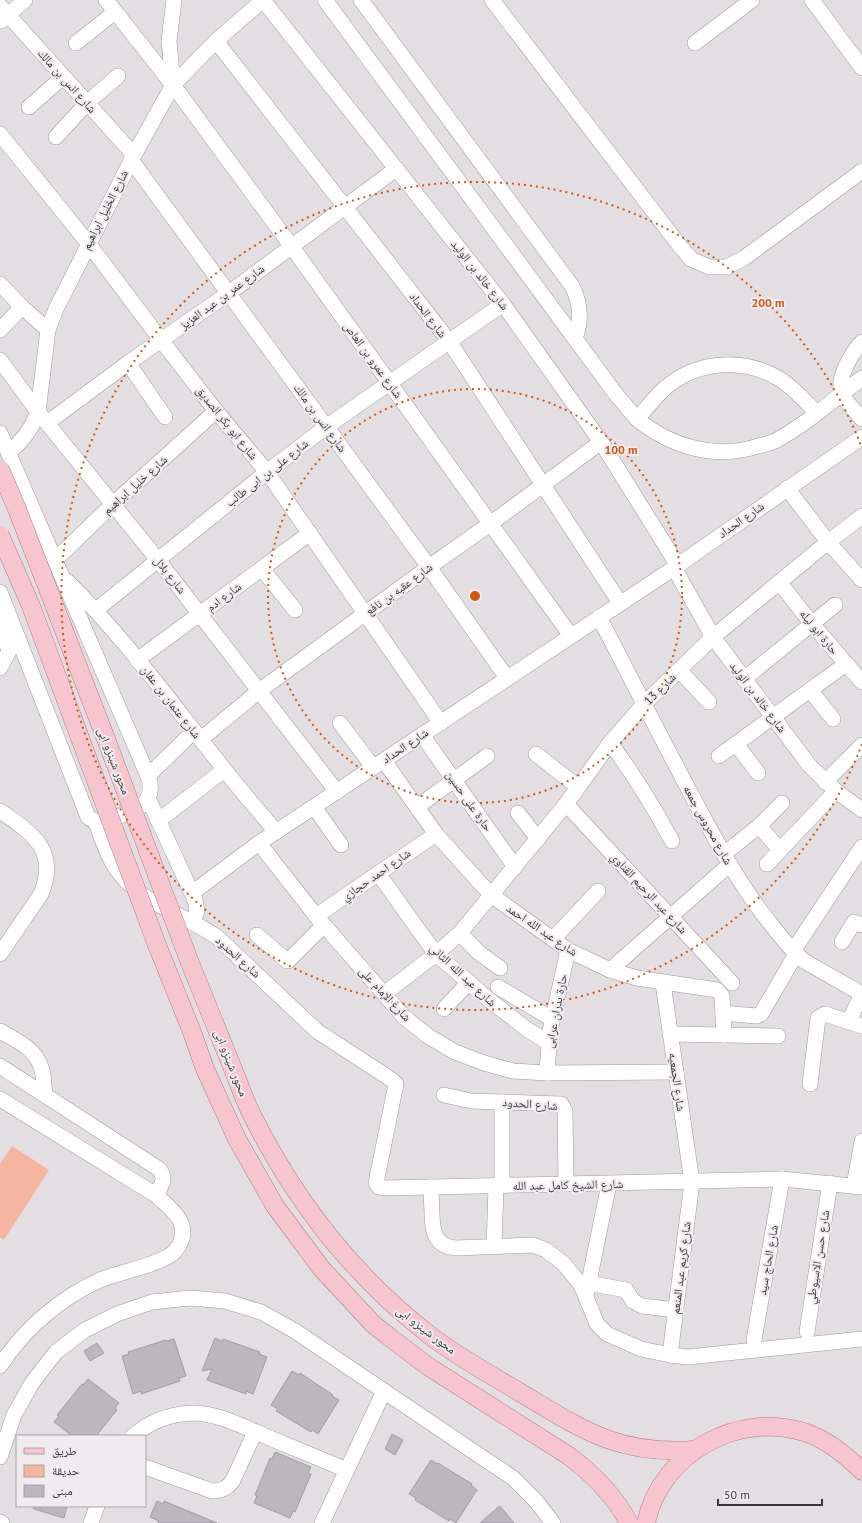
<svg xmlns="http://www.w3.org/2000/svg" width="862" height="1523" font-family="'PT Sans','Noto Naskh Arabic',sans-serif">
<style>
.green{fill:#f6b5a1}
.building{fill:#bab8bd;stroke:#a19fa4}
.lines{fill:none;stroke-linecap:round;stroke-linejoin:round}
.minor-casing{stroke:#9d999c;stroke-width:16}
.major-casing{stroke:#b17a86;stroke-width:19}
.minor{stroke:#fff;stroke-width:15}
.major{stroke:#f7c5cf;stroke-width:18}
.major-bridge-casing{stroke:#b17a86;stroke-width:19;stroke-linecap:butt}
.major-bridge{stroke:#f7c5cf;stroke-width:18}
.ring{fill:none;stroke:#d65610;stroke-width:2;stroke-dasharray:2 4}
.labels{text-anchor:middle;stroke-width:4;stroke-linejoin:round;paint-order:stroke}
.street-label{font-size:12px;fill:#393739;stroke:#f0ebef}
.centre{fill:#d65610;stroke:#f0ebef;stroke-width:2}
.ring-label{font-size:12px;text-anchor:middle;font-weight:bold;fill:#d65610;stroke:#f0ebef;stroke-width:4;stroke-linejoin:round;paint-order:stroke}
</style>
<rect width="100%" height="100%" fill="#e3dee2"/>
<polygon class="green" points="12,1146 49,1170 4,1240 0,1237 0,1164"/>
<g class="building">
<polygon points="215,1338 222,1341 223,1339 260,1352 259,1354 267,1357 253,1394 246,1391 246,1394 207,1380 212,1369 202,1371"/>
<polygon points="174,1339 186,1376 179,1378 180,1381 141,1394 141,1391 133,1394 122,1356 129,1354 128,1352 166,1340 167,1341"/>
<polygon points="97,1343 104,1353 90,1361 84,1351"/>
<polygon points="292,1371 299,1375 300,1373 333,1395 332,1396 339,1400 318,1434 312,1430 311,1432 276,1411 278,1409 271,1405"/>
<polygon points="88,1379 119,1403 115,1408 117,1410 96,1436 72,1436 54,1422 59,1416 57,1415 82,1384 83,1385"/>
<polygon points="392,1434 403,1440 395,1455 385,1449"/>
<polygon points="275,1452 311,1467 308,1473 311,1474 295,1512 293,1511 290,1518 254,1503 257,1496 255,1495 270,1458 272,1459"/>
<polygon points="431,1460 437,1464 438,1463 472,1484 471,1485 477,1490 456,1523 450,1519 449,1521 415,1500 416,1498 409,1494"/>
<polygon points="157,1501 163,1504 164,1501 217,1523 158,1523 159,1521 150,1517"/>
<polygon points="34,1506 67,1506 64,1518 34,1509"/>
<polygon points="500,1506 514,1523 480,1523 489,1515"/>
</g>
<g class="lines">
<g class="minor-casing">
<g id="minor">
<polyline points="106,0 173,85 292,247 571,636"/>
<polyline points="263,0 503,304 601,442 677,564"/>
<path d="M 325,0 L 618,397 C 625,404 631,413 638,420 C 672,447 716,460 758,446 C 764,445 770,443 775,441 C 807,424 834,399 862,378"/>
<path d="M 361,0 L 572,286 C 581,304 582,320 575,338"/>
<polyline points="492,0 679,245 691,259 709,267 727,267 744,258 862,171"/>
<polyline points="812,0 862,68"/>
<polyline points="0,6 134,155"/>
<polyline points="1,21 25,0"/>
<polyline points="216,41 449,341 620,603"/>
<polyline points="76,43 115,12"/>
<polyline points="695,43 752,0"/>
<polyline points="173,85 169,41 174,0"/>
<polyline points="29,107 63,77"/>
<polyline points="0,134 88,243 161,340 216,411 267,472 441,723"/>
<polyline points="56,137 87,103 118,76"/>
<polyline points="131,160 429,567 507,678"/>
<polyline points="0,284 22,307 48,330"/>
<polyline points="0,330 22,307"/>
<path d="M 862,342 C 852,352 836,379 842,394 C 846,402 856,412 862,419"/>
<polyline points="0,360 38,412 158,560 337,792"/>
<polyline points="128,363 165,417"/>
<path d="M 637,419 C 646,409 654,398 664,389 C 695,361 742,357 778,378 C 793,387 805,401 817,413"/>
<polyline points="47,423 128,363 229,293 396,169"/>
<path d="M 0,433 L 148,776 C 153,789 150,799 140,807 C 125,813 101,829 88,817 L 0,592"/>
<path d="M 8,453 C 23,441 32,429 38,412 L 48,330 L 56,309 L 134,155 L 173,85 L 216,41 L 263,0"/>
<polyline points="787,488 828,542 862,580"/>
<polyline points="55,560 113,504 216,411"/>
<polyline points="674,568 713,637 809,765 836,791 862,810"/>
<polyline points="262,569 295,610"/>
<path d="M 67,581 C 125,638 173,705 224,769 C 241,791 259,811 276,832"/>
<polyline points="779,582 812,624 862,682"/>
<polyline points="96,610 267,472 326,427 503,304"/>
<path d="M 599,617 C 632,680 664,744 698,807 C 720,848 741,887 770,923 C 780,936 791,950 804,961 L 862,994"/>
<polyline points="0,620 9,651"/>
<polyline points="137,660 310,533"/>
<polyline points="0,668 17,636"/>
<polyline points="679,670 709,702"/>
<polyline points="744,679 835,605"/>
<polyline points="810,690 833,719"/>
<polyline points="340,723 373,767"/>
<polyline points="422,735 515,867"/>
<polyline points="201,739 259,691 429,567 490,524 601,442"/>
<path d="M 610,743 C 634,774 653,806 672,841"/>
<polyline points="736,744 758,773"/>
<polyline points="536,754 578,787"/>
<polyline points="719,756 846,664"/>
<polyline points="384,761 436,834 491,895 568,950 610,970 637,978 717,990 722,996 724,1035"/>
<polyline points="148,776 194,731"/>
<polyline points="825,782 862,745"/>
<polyline points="148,798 195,900 197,911 193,923"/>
<polyline points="566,804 732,983"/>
<polyline points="314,807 341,845"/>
<polyline points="417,807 487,756"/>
<path d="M 0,811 C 32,833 59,850 41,894 L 0,954"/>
<polyline points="518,813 538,839"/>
<polyline points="158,821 224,770"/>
<path d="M 96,822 C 101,837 106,853 115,867 C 138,903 184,914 217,937 L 317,1031 L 392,1080 L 396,1084 L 376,1183 L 379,1187 L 385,1188 L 782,1179 L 862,1187"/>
<polyline points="759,826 780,850"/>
<polyline points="259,843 316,916 404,1017 428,1036 455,1052 484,1063 513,1071 547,1073 676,1072"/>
<polyline points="724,854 759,826 782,803"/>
<polyline points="767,864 836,791"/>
<polyline points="378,873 407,914 436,954 488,999 528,1030 549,1043"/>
<polyline points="192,893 259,843 674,568 862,437"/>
<polyline points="316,916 436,834"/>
<polyline points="460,933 478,952 500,968"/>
<polyline points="257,935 287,961 288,961 324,925"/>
<polyline points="553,939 598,891"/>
<polyline points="842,942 854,922 862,925"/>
<polyline points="793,951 862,847"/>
<polyline points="610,970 729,865"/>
<polyline points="663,983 692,1182 670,1355"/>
<polyline points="498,987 552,1019"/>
<polyline points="384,994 436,954 460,933 566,804 610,743 644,704 713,637 828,542 862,516"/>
<polyline points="444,1009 469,982"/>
<polyline points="723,1013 756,1016 761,1014 796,954"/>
<polyline points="849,1021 862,994"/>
<path d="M 0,1031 C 17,1041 37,1049 42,1070 C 44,1078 44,1087 45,1095"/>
<polyline points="670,1034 778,1036"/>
<path d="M 0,1066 L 159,1169 C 167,1178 161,1186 156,1195"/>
<polyline points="547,1073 550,1031 568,950"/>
<polyline points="810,1084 818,1018 825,1014 862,1026"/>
<polyline points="444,1095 471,1101 561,1104 565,1111 566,1184"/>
<path d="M 0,1099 L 156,1195 C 173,1210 194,1226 176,1250 C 165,1264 119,1272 100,1280 C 60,1298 24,1329 0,1366"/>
<polyline points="502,1186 502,1102"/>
<polyline points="854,1186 862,1141"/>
<path d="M 431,1187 C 431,1197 432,1207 432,1216 C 433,1234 435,1245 455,1248 L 533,1245 L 546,1250 L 563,1263 L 581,1285 L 597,1324 L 607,1334 L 641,1349 L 670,1355 L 688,1357 L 862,1339"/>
<polyline points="494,1247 496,1187"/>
<polyline points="588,1283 626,1290 633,1301 642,1306 676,1310"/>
<polyline points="586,1296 609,1184"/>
<polyline points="807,1332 830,1183"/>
<polyline points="754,1340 782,1179"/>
<path d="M 133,1436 C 149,1422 170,1414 192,1413 C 217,1413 242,1426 265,1436 C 292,1447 320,1459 347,1470"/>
<polyline points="0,1457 14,1415 32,1383 56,1352 85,1330 117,1314 152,1302 190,1298 225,1301 261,1312 295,1331 486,1460 513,1478 536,1501 553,1523"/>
<path d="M 145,1467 L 212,1491 C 222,1491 228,1488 233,1480 L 255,1432"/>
<polyline points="0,1522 2,1523"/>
<polyline points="91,1523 97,1506"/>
<polyline points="322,1523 384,1391"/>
</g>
</g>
<g class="major-casing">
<g id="major">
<path d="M 157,945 L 192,1032 L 205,1069 L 237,1139 L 275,1206 L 321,1268 L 373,1324 L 388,1336 L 429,1367 L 569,1456 C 594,1475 615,1496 629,1523"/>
<path d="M 190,963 C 204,997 217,1030 231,1064 C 238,1081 244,1099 252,1115 C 296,1203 354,1277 432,1337 C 460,1358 491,1375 521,1393 C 583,1430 618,1455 694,1450"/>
<path d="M 646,1523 C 661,1452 740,1410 807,1433 C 829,1441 846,1455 862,1471"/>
</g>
</g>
<use href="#minor" class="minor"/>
<use href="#major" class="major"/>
<g class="major-bridge-casing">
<g id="major-bridge">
<polyline points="0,469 17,509 106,739 190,963"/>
<polyline points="0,535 31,606 157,945"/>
</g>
</g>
<use href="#major-bridge" class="major-bridge"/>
</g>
<g class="ring">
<circle cx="475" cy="596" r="207"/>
<path d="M862 744A414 414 0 1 1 862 448"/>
</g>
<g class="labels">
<g class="street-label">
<text transform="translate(67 81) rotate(48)" y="4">شارع انس بن مالك</text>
<text transform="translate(105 210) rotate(-63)" y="4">شارع الخليل ابراهيم</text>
<text transform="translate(480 275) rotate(52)" y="4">شارع خالد بن الوليد</text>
<text transform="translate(222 297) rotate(-36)" y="4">شارع عمر بن عبد العزيز</text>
<text transform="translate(428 315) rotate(53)" y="4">شارع الحداد</text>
<text transform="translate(373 360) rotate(54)" y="4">شارع عمرو بن العاص</text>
<text transform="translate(320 418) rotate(54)" y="4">شارع انس بن مالك</text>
<text transform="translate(227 423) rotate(51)" y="4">شارع ابو بكر الصديق</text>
<text transform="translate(267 473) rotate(-38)" y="4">شارع على بن ابى طالب</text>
<text transform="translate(135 485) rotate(-42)" y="4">شارع خليل ابراهيم</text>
<text transform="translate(741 520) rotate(-35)" y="4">شارع الحداد</text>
<text transform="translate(170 575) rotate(52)" y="4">شارع بلال</text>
<text transform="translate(399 589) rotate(-36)" y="4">شارع عقبه بن نافع</text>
<text transform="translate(224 597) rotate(-37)" y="4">شارع ادم</text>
<text transform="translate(819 632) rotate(51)" y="4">حارة ابو ليله</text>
<text transform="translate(660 689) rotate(-45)" y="4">شارع 13</text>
<text transform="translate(758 697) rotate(53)" y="4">شارع خالد بن الوليد</text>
<text transform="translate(171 702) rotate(52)" y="4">شارع عثمان بن عفان</text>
<text transform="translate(405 746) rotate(-34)" y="4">شارع الحداد</text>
<text transform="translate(114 761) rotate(69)" y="4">محور شينزو ابى</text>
<text transform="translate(469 801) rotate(55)" y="4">حارة على حسين</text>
<text transform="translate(708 825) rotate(61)" y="4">شارع محروس جمعه</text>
<text transform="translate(376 875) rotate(-35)" y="4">شارع احمد حجازي</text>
<text transform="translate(649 893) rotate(47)" y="4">شارع عبد الرحيم القناوي</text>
<text transform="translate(542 930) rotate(34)" y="4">شارع عبد الله احمد</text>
<text transform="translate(238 957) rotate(42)" y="4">شارع الحدود</text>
<text transform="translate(463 975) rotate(43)" y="4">شارع عبد الله الثاني</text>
<text transform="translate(385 994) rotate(47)" y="4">شارع الإمام على</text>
<text transform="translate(556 1011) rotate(-79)" y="4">حارة بدران عرابى</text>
<text transform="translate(231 1063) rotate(68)" y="4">محور شينزو ابى</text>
<text transform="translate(677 1082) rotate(82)" y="4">شارع الجمعيه</text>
<text transform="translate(530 1104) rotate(4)" y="4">شارع الحدود</text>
<text transform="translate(568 1185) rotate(-1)" y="4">شارع الشيخ كامل عبد الله</text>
<text transform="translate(818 1257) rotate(-81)" y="4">شارع حسن الاسيوطي</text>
<text transform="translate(768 1260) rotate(-80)" y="4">شارع الحاج سيد</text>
<text transform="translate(681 1268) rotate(-83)" y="4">شارع كريم عبد المنعم</text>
<text transform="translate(426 1330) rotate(37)" y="4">محور شينزو ابى</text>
</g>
</g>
<circle cx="475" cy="596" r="6" class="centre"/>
<g class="ring-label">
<text x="768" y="307">200 m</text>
<text x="621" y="454">100 m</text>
</g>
<rect x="16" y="1435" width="130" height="72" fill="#f0ebef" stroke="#a7a3a6"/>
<rect x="24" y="1448" width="20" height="6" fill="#f7c5cf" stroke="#a7a3a6"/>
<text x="52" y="1455" font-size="12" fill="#393739">طريق</text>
<rect x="24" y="1465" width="20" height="12" fill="#f6b5a1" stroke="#a7a3a6"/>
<text x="52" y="1475" font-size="12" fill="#393739">حديقة</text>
<rect x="24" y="1485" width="20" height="12" fill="#bab8bd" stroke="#a7a3a6"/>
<text x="52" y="1495" font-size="12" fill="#393739">مبنى</text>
<path d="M718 1499v6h104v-6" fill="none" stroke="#393739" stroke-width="2"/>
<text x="724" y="1499" font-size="12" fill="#393739" stroke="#f0ebef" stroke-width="3" paint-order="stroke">50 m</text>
</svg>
